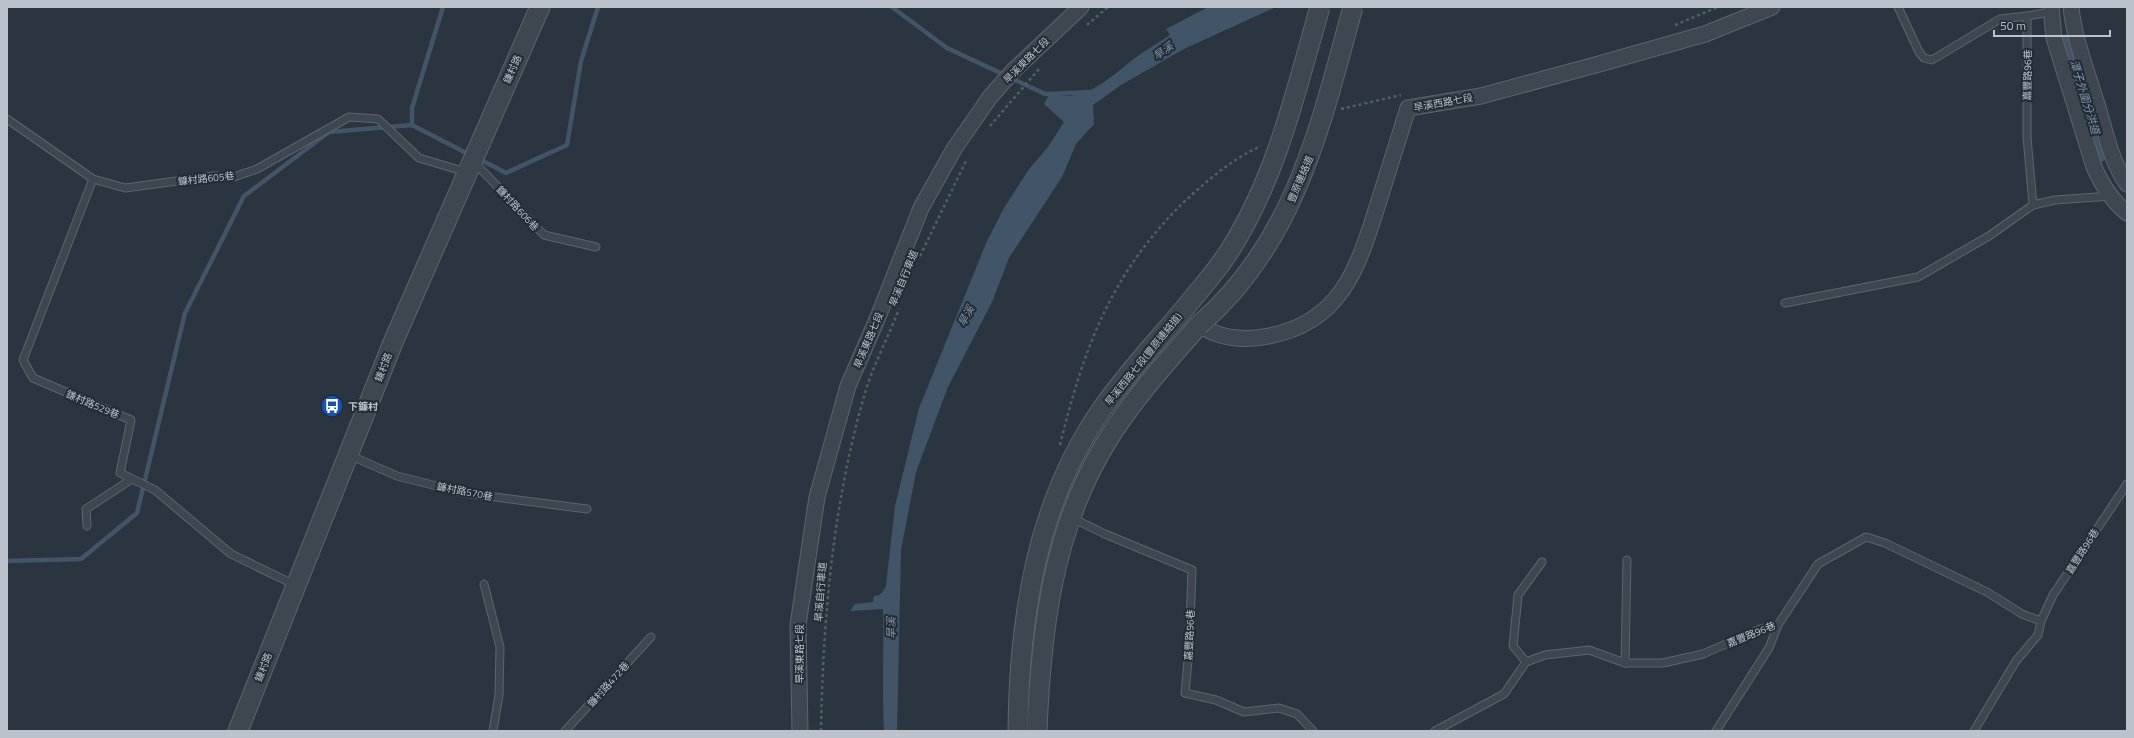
<svg xmlns="http://www.w3.org/2000/svg" width="2134" height="738" font-family="'Titillium Web','Noto Sans TC',sans-serif">
<style>
.water{fill:#425467}
.lines{fill:none;stroke-linecap:round;stroke-linejoin:round}
.stream{stroke:#425467;stroke-width:4.5}
.service-casing{stroke:#5c656e;stroke-width:9}
.minor-casing{stroke:#5c656e;stroke-width:17}
.tertiary-casing{stroke:#5c656e;stroke-width:21}
.path{stroke:#4e6162;stroke-width:2.5;stroke-dasharray:3 3;stroke-linecap:butt}
.service{stroke:#3e4750;stroke-width:7}
.minor{stroke:#3e4750;stroke-width:15}
.tertiary{stroke:#3e4750;stroke-width:19}
.tertiary-bridge-casing{stroke:#5c656e;stroke-width:21;stroke-linecap:butt}
.tertiary-bridge{stroke:#3e4750;stroke-width:19}
.labels{text-anchor:middle;stroke-width:4;stroke-linejoin:round;paint-order:stroke}
.street-label{font-size:10px;fill:#bbc2ca;stroke:#232c36}
.poi-label{font-size:10px;font-weight:bold;fill:#bbc2ca;stroke:#232c36;text-anchor:start}
.water-label{font-size:11px;font-style:italic;fill:#8095aa;stroke:#232c36}
</style>
<rect width="100%" height="100%" fill="#2a3540"/>
<g class="water">
<path d="M 1208,7 L 1276,7 L 1184,49 L 1121,85 L 1093,105 L 1094,124 L 1076,144 L 1062,177 L 1009,258 L 992,302 L 948,387 L 916,472 L 901,550 L 897,731 L 884,731 C 882,690 884,650 883,609 L 850,611 L 855,604 L 873,602 L 874,596 C 881,596 884,591 886,585 L 895,506 L 919,408 L 987,241 L 1004,208 L 1029,169 L 1048,147 L 1064,122 L 1044,104 L 1050,93 C 1086,105 1112,75 1139,55 C 1149,48 1160,42 1170,35 L 1166,29 Z"/>
<polygon points="2072,33 2109,159 2098,163 2059,37"/>
</g>
<g class="lines">
<g class="stream">
<polyline points="892,7 947,48 1045,94 1092,92"/>
<polyline points="412,125 412,108 443,7"/>
<polyline points="479,159 506,173 567,145 581,61 598,7"/>
<polyline points="7,561 81,559 137,513 185,313 244,196 329,132 412,125 470,155"/>
</g>
<g class="service-casing">
<g id="service">
<polyline points="1898,7 1919,52 1924,58 1932,60 2000,19 2027,16 2027,137 2033,205 2055,200 2111,196"/>
<polyline points="2027,16 2051,12"/>
<polyline points="7,119 93,179 125,188 214,176 234,177 257,169 349,117 378,119 419,158 466,172"/>
<polyline points="474,162 544,235 596,247"/>
<polyline points="93,179 23,360 33,378 131,420 120,473 155,490 231,554 295,585"/>
<polyline points="1785,303 1918,277 1989,236 2033,205"/>
<polyline points="349,455 397,476 464,493 587,509"/>
<polyline points="1072,518 1105,534 1192,570 1189,650 1185,693 1216,700 1244,712 1279,708 1297,714 1313,731"/>
<polyline points="87,526 86,509 132,479"/>
<polyline points="484,584 500,647 499,695 493,731"/>
<polyline points="2041,621 2053,595 2127,484"/>
<polyline points="1526,662 1513,646 1518,595 1542,562"/>
<polyline points="1625,663 1627,560"/>
<polyline points="565,731 651,637"/>
<polyline points="1435,731 1504,694 1526,662 1545,655 1589,650 1625,663 1663,663 1703,654 1760,629 1778,625 1818,564 1866,537 1885,543 1987,592 2022,614 2041,621 2038,635 2016,661 1974,731"/>
<polyline points="1716,731 1769,648 1778,625"/>
</g>
</g>
<g class="minor-casing">
<g id="minor">
<path d="M 2051,7 L 2054,38 L 2094,167 C 2102,185 2112,201 2127,213"/>
<path d="M 2071,7 C 2074,39 2087,71 2096,101 C 2105,129 2110,160 2127,184"/>
<path d="M 1199,325 C 1220,339 1244,341 1269,336 C 1342,322 1358,267 1378,204 C 1388,172 1398,140 1408,108 L 1481,96 L 1599,64 L 1705,34 L 1772,7"/>
<polyline points="800,731 798,625 817,497 848,386 878,317 921,208 954,149 990,97 1013,71 1081,7"/>
</g>
</g>
<g class="tertiary-casing">
<g id="tertiary">
<polyline points="238,731 394,340 540,7"/>
<path d="M 1018,731 C 1019,617 1037,500 1104,406 C 1129,371 1158,340 1185,308"/>
<path d="M 1037,731 C 1041,632 1052,533 1104,446 C 1130,402 1165,364 1199,325"/>
</g>
</g>
<g class="path">
<polyline points="1087,25 1108,7"/>
<polyline points="1675,25 1718,7"/>
<polyline points="1341,109 1401,95"/>
<polyline points="990,126 1039,69"/>
<polyline points="920,256 967,159"/>
<path d="M 1060,445 C 1084,347 1111,273 1185,201 C 1208,180 1232,159 1261,146"/>
<path d="M 821,731 C 823,617 833,503 865,393 C 873,365 889,336 899,309"/>
</g>
<use href="#service" class="service"/>
<use href="#minor" class="minor"/>
<use href="#tertiary" class="tertiary"/>
<g class="tertiary-bridge-casing">
<g id="tertiary-bridge">
<path d="M 1185,308 C 1200,289 1217,271 1230,250 C 1277,176 1296,90 1320,7"/>
<path d="M 1199,325 C 1295,243 1321,124 1353,7"/>
</g>
</g>
<use href="#tertiary-bridge" class="tertiary-bridge"/>
</g>
<defs>
<g id="bus-disc" transform="scale(1.15)"><circle r="9.5" fill="#1a4fb4" stroke="#232c36"/><path d="M-5-6H5V4H4V6H2V4H-2V6H-4V4H-5ZM-3.5-4V0h7V-4ZM-3.5 1.2v1.5H-2V1.2ZM2 1.2v1.5H3.5V1.2Z" fill="#fff"/></g>
</defs>
<g fill-rule="evenodd">
<use href="#bus-disc" x="332" y="406"/>
</g>
<g class="labels">
<g class="street-label">
<text transform="translate(1026 60) rotate(-45)" y="4">旱溪東路七段</text>
<text transform="translate(512 69) rotate(-66)" y="4">鎌村路</text>
<text transform="translate(2027 75) rotate(-89)" y="4">嘉豐路96巷</text>
<text transform="translate(1443 102) rotate(-10)" y="4">旱溪西路七段</text>
<text transform="translate(206 178) rotate(-6)" y="4">鐮村路605巷</text>
<text transform="translate(1300 179) rotate(-67)" y="4">豐原連絡道</text>
<text transform="translate(518 208) rotate(47)" y="4">鐮村路606巷</text>
<text transform="translate(903 278) rotate(-68)" y="4">旱溪自行車道</text>
<text transform="translate(868 340) rotate(-67)" y="4">旱溪東路七段</text>
<text transform="translate(1143 359) rotate(-51)" y="4">旱溪西路七段(豐原連絡道)</text>
<text transform="translate(383 367) rotate(-69)" y="4">鎌村路</text>
<text transform="translate(93 404) rotate(23)" y="4">鎌村路529巷</text>
<text transform="translate(465 491) rotate(11)" y="4">鐮村路570巷</text>
<text transform="translate(2082 551) rotate(-57)" y="4">嘉豐路96巷</text>
<text transform="translate(820 592) rotate(-86)" y="4">旱溪自行車道</text>
<text transform="translate(1751 634) rotate(-22)" y="4">嘉豐路96巷</text>
<text transform="translate(1189 635) rotate(-87)" y="4">嘉豐路96巷</text>
<text transform="translate(799 654) rotate(-90)" y="4">旱溪東路七段</text>
<text transform="translate(263 667) rotate(-69)" y="4">鎌村路</text>
<text transform="translate(608 684) rotate(-48)" y="4">鐮村路472巷</text>
</g>
<g class="poi-label">
<text x="348" y="410">下鐮村</text>
</g>
<g class="water-label">
<text transform="translate(1163 51) rotate(-36)" y="4">旱溪</text>
<text transform="translate(2085 97) rotate(73)" y="4">潭子外圍分洪道</text>
<text transform="translate(966 316) rotate(-62)" y="4">旱溪</text>
<text transform="translate(891 628) rotate(-90)" y="4">旱溪</text>
</g>
</g>
<rect width="2134" height="738" fill="none" stroke="#bbc2ca" stroke-width="16"/>
<path d="M1994 30v6h116v-6" fill="none" stroke="#bbc2ca" stroke-width="2"/>
<text x="2000" y="30" font-size="12" fill="#bbc2ca" stroke="#232c36" stroke-width="3" paint-order="stroke">50 m</text>
</svg>
